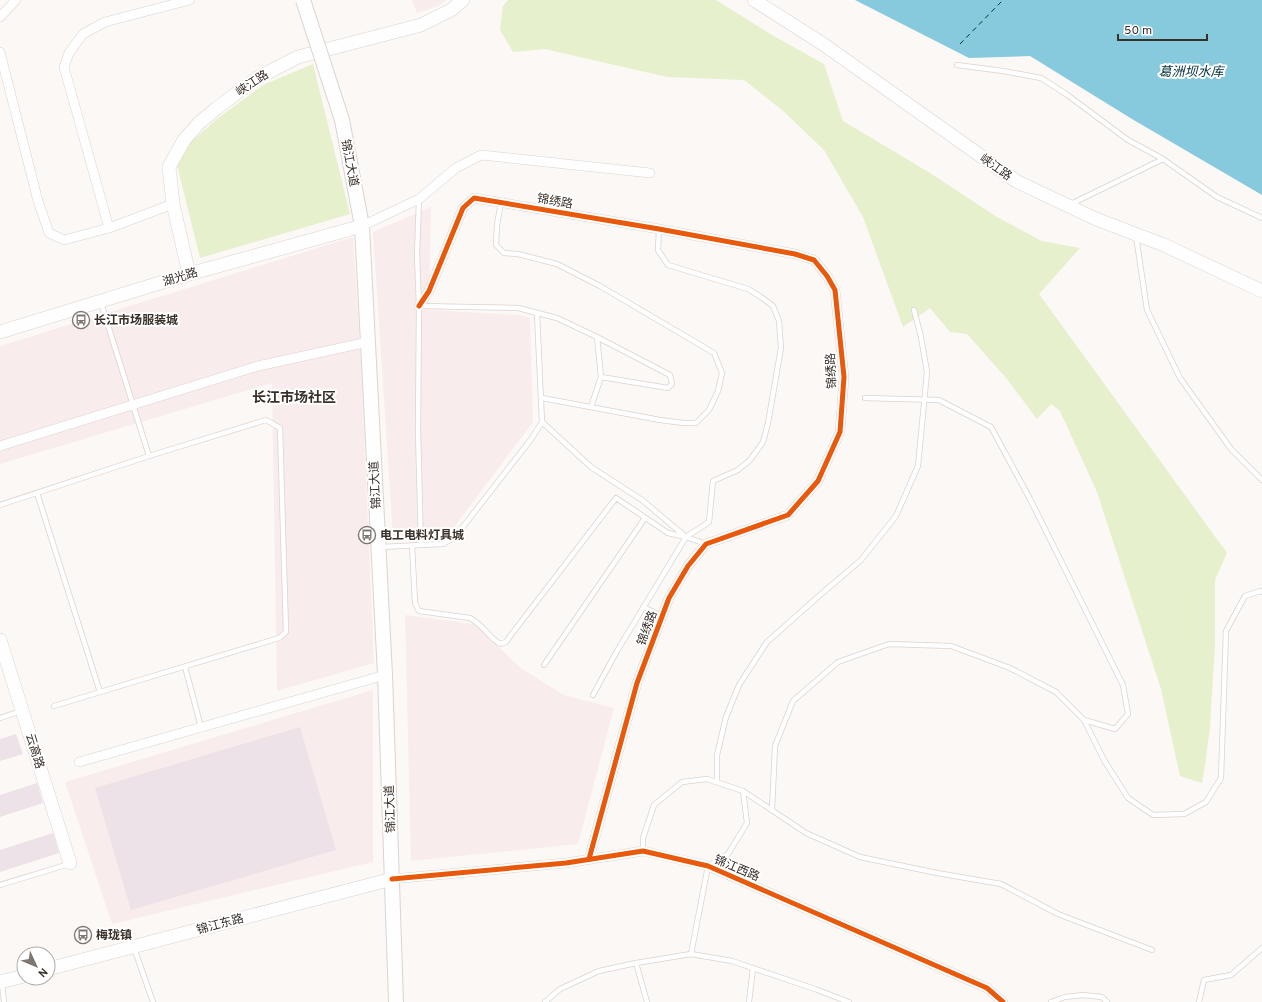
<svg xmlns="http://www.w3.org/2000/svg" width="1262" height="1002" font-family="Overpass,'Noto Sans SC',sans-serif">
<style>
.commercial{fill:#f9ecec}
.green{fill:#e7f0cd}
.water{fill:#87c9dd}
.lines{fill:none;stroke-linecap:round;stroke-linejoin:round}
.ferry{stroke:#002f3b;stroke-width:1;stroke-dasharray:5 4;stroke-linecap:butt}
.building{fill:#ede2e8}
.lane-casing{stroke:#dad4d0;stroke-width:6}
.street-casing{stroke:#dad4d0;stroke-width:10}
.secondary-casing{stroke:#dad4d0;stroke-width:14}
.primary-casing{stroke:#dad4d0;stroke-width:16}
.lane{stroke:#fefefe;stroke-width:4.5}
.street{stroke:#fefefe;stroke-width:9}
.secondary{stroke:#fefefe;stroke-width:13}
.primary{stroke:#fefefe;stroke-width:14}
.primary-bridge-casing{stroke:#dad4d0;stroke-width:16;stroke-linecap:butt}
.primary-bridge{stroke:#fefefe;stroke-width:14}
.cycleway-casing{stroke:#fff;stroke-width:8}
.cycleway{stroke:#e8590c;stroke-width:5}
.labels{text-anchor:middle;stroke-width:4;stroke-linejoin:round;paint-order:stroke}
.street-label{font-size:12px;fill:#3a302a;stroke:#fff}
.poi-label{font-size:12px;font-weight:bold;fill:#3a302a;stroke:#fff;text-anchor:start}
.water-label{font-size:13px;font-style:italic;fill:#002f3b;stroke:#fff}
.quarter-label{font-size:14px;font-weight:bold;fill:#3a302a;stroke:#fff}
</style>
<rect width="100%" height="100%" fill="#fbf8f6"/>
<g class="commercial">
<polygon points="412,0 446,0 438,6 417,13"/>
<polygon points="431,207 429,310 519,315 530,318 533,422 450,533 438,536 393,537 373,232"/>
<polygon points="353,237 361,362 374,663 277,691 272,383 0,464 0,346"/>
<polygon points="405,615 474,624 522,669 564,695 614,708 578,844 411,861"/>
<polygon points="373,690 373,862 112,924 65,782"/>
</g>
<g class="green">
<polygon points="508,0 716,0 772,35 824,64 843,121 930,173 997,217 1042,241 1080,248 1039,294 1227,553 1215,580 1215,646 1210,726 1206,759 1202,783 1180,776 1161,689 1097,492 1060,411 1051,404 1037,419 1007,379 967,334 950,332 930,308 903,327 863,217 824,150 782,110 744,80 667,77 545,49 513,52 500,30 503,6"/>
<polygon points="313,64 350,214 200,258 177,165 191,142 218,118 263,85"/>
</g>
<polygon class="water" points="855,0 1262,0 1262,195 1132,119 1030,56 969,58"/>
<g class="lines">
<polyline class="ferry" points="960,44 1003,0"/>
</g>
<g class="building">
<polygon points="300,727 336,850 131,910 95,788"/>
<polygon points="16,734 23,754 0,761 0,739"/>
<polygon points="37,783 43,803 0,817 0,795"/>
<polygon points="53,833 59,853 0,872 0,850"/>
</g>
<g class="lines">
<g class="lane-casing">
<g id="lane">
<polyline points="957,65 1003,71 1041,78 1066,94 1128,140 1163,159 1217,197 1262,218"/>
<polyline points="501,202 497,225 496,245 504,253 518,254 557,264 600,286 714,353 722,373 718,391 709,410 696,423 684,423 660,420 542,398"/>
<polyline points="1071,204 1163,159"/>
<polyline points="1136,236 1147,310 1180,378 1231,449 1262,480"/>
<polyline points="101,303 149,456"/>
<polyline points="419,306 518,308 557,318 597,337 670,375 672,384 668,388 601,377"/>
<polyline points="865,398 939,400 991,427 1030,499 1123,685 1128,714 1115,729 1084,720"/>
<polyline points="591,407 601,377 597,337"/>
<polyline points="542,422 591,467 642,500 686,537 706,544"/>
<polyline points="37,493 100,692"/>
<polyline points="0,505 149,456 266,420 280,428 286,632 279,638 54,706"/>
<path d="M 412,545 L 415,603 L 419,611 L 470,618 C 482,624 489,637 500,644 L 506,642 L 511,635 L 616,498 L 668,533 L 686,537"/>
<polyline points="421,545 443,544 455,537 532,438 542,422 537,313"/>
<polyline points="381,547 421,545 418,430 419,306 417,255 419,199"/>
<polyline points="643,607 662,616"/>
<polyline points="544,665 645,518"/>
<polyline points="185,667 201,727"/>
<polyline points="593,695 617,651 686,537 709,522 713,481 738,470 750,460 763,442 768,423 781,348 779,321 773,306 761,297 748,289 668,265 658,250 659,229"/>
<polyline points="0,718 21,711"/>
<polyline points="717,782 717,755 726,717 739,685 767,642 820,595 861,560 896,516 918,466 927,372 921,337 914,310"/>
<polyline points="772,810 775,746 793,701 838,662 889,644 951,646 1010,668 1056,692 1084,720 1104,760 1128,798 1153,815 1184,814 1206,802 1221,778 1226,631 1245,596 1260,591 1262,592"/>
<polyline points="643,851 643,838 654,805 682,782 707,779 743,791 806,833 860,857 937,873 1001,884 1058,914 1152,950"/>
<polyline points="0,885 69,864"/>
<polyline points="134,948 153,1002"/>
<polyline points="691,954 708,866 728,854 747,823 743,791"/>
<polyline points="636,963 647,1002"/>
<polyline points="2,983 4,1002"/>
<polyline points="545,1002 560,989 599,971 636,963 691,954 732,961 815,989 849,1002"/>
<polyline points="749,1002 753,968"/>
<polyline points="1051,1002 1065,997 1083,995 1102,997 1107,1002"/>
<polyline points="1199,1002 1204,980 1231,975 1262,948"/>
</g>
</g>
<g class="street-casing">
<g id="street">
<polyline points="0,17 16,0"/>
<polyline points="0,52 38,201 49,233 64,240 109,228 173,204"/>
<polyline points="362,226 419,199 456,168 481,155 650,173"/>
<polyline points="109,228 64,67 69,53 83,34 105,22 190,0"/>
<polyline points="419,306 429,291 463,208 474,198 659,229 795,254 814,260 827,276 835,290 844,377 840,432 818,481 788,515 706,544 688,566 669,598 637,683 589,859"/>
<polyline points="0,446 258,366 368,342"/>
<polyline points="79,762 385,675"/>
<polyline points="392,879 566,863 643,851 708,866 987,988 1003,1002"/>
</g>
</g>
<g class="secondary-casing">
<g id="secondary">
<polyline points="754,0 823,44 1016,181 1096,219 1164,245 1262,291"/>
<polyline points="189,274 173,204 169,167 184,140 199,123 217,108 257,78 298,57 421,25 451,10 463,0"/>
<polyline points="0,332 189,274 362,226"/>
<polyline points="0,640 70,863"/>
<polyline points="48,969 392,879"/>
<polyline points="0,982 24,976"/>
</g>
</g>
<g class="primary-casing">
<polyline id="primary" points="342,120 362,226 385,675 396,1002"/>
</g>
<use href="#lane" class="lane"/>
<use href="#street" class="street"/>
<use href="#secondary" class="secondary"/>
<use href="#primary" class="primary"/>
<g class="primary-bridge-casing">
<polyline id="primary-bridge" points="303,0 342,120"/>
</g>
<use href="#primary-bridge" class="primary-bridge"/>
<g class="cycleway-casing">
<g id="cycleway">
<polyline points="419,306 429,291 463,208 474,198 659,229 795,254 814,260 827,276 835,290 844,377 840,432 818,481 788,515 706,544 688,566 669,598 637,683 589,859"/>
<polyline points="392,879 566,863 643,851 708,866 987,988 1003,1002"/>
</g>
</g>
<use href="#cycleway" class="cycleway"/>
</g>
<defs>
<g id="bus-ring" transform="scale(0.9)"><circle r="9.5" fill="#fff" stroke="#7e7671" stroke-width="1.5"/><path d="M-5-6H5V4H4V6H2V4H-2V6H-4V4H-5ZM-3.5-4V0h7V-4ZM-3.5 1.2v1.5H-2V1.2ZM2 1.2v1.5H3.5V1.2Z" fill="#7e7671"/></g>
</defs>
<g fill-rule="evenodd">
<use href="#bus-ring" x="81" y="320"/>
<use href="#bus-ring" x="367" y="535"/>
<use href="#bus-ring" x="83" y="935"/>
</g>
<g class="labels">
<g class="street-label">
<text transform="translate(252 83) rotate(-33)" y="4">峡江路</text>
<text transform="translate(350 163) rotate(79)" y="4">锦江大道</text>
<text transform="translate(996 167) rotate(35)" y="4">峡江路</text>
<text transform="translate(555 201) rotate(10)" y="4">锦绣路</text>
<text transform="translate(180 277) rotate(-17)" y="4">湖光路</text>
<text transform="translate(831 371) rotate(-92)" y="4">锦绣路</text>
<text transform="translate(375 485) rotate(-93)" y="4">锦江大道</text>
<text transform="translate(647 628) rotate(-70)" y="4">锦绣路</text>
<text transform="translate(35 751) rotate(73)" y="4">云高路</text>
<text transform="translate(390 809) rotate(-92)" y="4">锦江大道</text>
<text transform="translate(737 868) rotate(23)" y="4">锦江西路</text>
<text transform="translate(220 924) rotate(-15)" y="4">锦江东路</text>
</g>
<g class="poi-label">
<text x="94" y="324">长江市场服装城</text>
<text x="380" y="539">电工电料灯具城</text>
<text x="96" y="939">梅珑镇</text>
</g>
<g class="water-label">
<text x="1191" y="76">葛洲坝水库</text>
</g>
<g class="quarter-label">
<text x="294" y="402">长江市场社区</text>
</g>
</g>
<g transform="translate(36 966) rotate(134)"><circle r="19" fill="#ffffff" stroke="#b0acaa"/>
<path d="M0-3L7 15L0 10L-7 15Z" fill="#7e7671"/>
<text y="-6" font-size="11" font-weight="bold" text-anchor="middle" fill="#3a302a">N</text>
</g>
<path d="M1118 34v6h89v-6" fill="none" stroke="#3a302a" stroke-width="2"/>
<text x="1124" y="34" font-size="12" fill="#3a302a" stroke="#ffffff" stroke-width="3" paint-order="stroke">50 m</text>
</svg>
